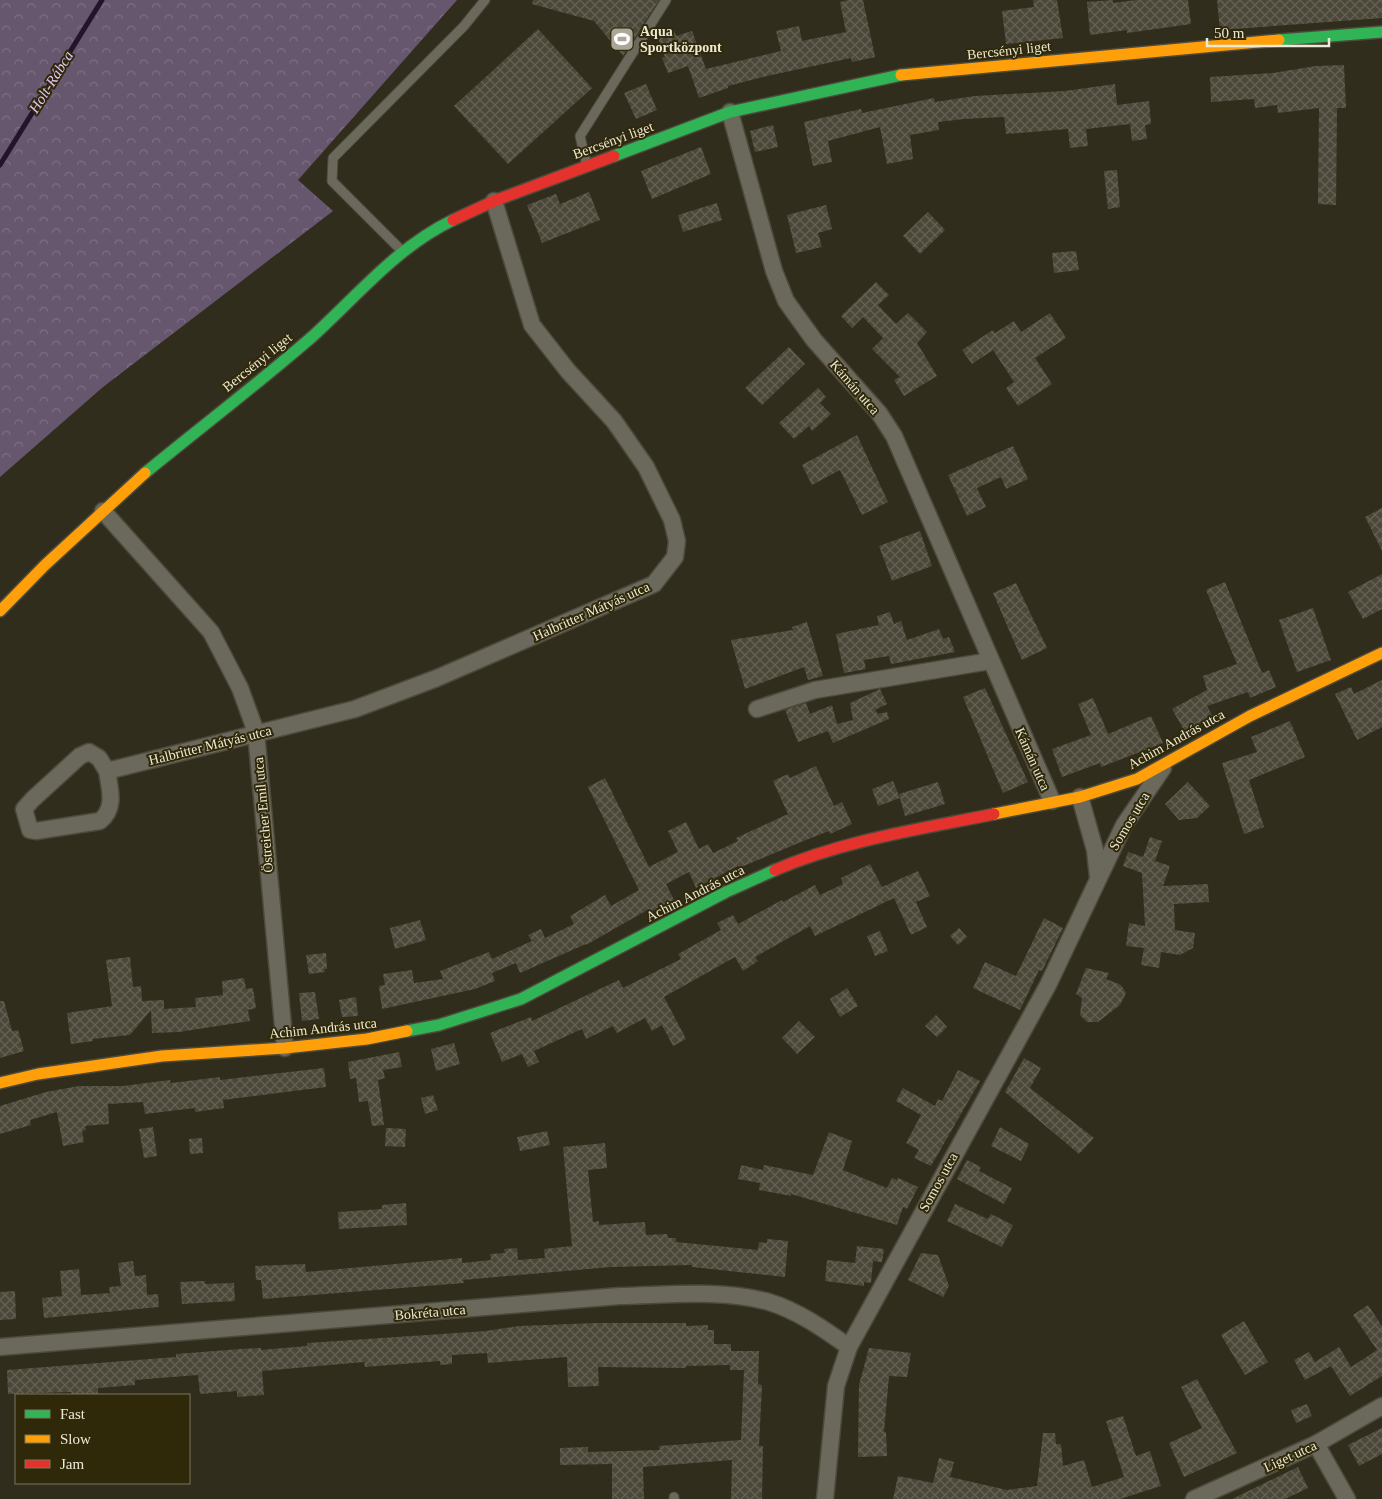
<svg xmlns="http://www.w3.org/2000/svg" width="1382" height="1499" font-family="'Times New Roman',serif">
<style>
.forest{fill:url(#forest-crowns)}
.lines{fill:none;stroke-linecap:round;stroke-linejoin:round}
.stream{stroke:#22142b;stroke-width:5}
.building{fill:url(#building-cross-hatch)}
.lane-casing{stroke:#4d4a3c;stroke-width:11}
.street-casing{stroke:#4d4a3c;stroke-width:19}
.fast-casing{stroke:#4d4a3c;stroke-width:14}
.slow-casing{stroke:#4d4a3c;stroke-width:14}
.jam-casing{stroke:#4d4a3c;stroke-width:14}
.lane{stroke:#6b685c;stroke-width:9}
.street{stroke:#6b685c;stroke-width:16}
.fast{stroke:#30b455;stroke-width:11}
.slow{stroke:#ff9f0a;stroke-width:11}
.jam{stroke:#e5322d;stroke-width:11}
.labels{text-anchor:middle;stroke-width:4;stroke-linejoin:round;paint-order:stroke}
.poi-label{font-size:14px;font-weight:bold;fill:#ece9d7;stroke:#302909;text-anchor:start}
.street-label{font-size:14px;fill:#ece9d7;stroke:#302909}
.water-label{font-size:15px;font-style:italic;fill:#e3c4fc;stroke:#302909}
</style>
<defs>
<pattern id="forest-crowns" width="20" height="18" patternUnits="userSpaceOnUse" patternTransform="scale(1.25)"><rect width="20" height="18" fill="#66576f"/><path d="M2 6a3 3 0 1 1 6 0M12 15a3 3 0 1 1 6 0" fill="none" stroke="#7c6f83"/></pattern>
<pattern id="building-cross-hatch" width="8" height="8" patternUnits="userSpaceOnUse" patternTransform="scale(1.25)"><rect width="8" height="8" fill="#4b4839"/><path d="M0 0l8 8M0 8l8-8" fill="none" stroke="#656255"/></pattern>
</defs>
<rect width="100%" height="100%" fill="#312d1c"/>
<polygon class="forest" points="0,0 457,0 298,180 333,211 103,387 0,477"/>
<g class="lines">
<polyline class="stream" points="0,165 102,0"/>
</g>
<g class="building">
<polygon points="533,0 659,0 623,56 594,21 532,4"/>
<polygon points="848,0 863,0 875,57 852,62 851,58 767,76 728,86 728,88 699,98 688,66 668,73 662,58 665,57 657,36 674,30 676,36 692,31 706,69 781,51 776,31 799,26 802,41 846,32 840,2"/>
<polygon points="1033,0 1057,0 1063,38 1006,44 1002,11 1034,7"/>
<polygon points="1113,0 1113,3 1136,0 1188,0 1191,24 1127,33 1127,30 1090,35 1087,2"/>
<polygon points="1217,0 1382,0 1382,18 1220,30"/>
<polygon points="538,29 592,88 508,164 454,106"/>
<polygon points="1344,65 1346,108 1337,108 1336,205 1318,204 1319,108 1278,113 1277,105 1255,108 1254,99 1211,102 1210,77 1273,73 1316,66"/>
<polygon points="646,84 657,110 636,119 624,93"/>
<polygon points="1115,84 1117,105 1149,101 1151,124 1145,125 1147,139 1132,141 1130,124 1086,129 1088,146 1070,148 1068,129 1006,134 1004,117 964,119 938,122 939,130 910,135 913,159 887,164 880,127 828,141 832,162 813,166 804,122 861,109 862,113 934,98 935,102 975,96 1065,91"/>
<polygon points="773,125 778,147 755,152 750,131"/>
<polygon points="701,147 711,174 652,199 641,171"/>
<polygon points="1117,170 1120,207 1108,209 1104,171"/>
<polygon points="589,192 600,220 542,243 527,205 556,194 560,204"/>
<polygon points="717,203 722,220 683,232 678,215"/>
<polygon points="826,205 832,229 818,233 822,247 796,253 787,215"/>
<polygon points="928,212 945,230 920,254 903,236"/>
<polygon points="1076,251 1079,270 1054,273 1052,253"/>
<polygon points="876,282 889,295 878,305 896,324 908,313 927,332 917,343 937,376 904,396 894,380 900,377 872,349 883,338 863,317 852,328 841,316"/>
<polygon points="1050,313 1066,338 1035,358 1052,384 1018,406 1006,388 1014,382 993,350 972,364 962,350 993,330 995,333 1014,321 1021,332"/>
<polygon points="789,347 805,364 762,405 745,388"/>
<polygon points="818,388 826,397 820,403 831,414 812,431 809,426 794,439 779,423"/>
<polygon points="857,435 888,502 862,515 840,470 812,485 802,465"/>
<polygon points="1013,446 1028,479 1006,489 1001,477 977,488 986,507 967,516 948,475"/>
<polygon points="1382,508 1382,551 1365,517"/>
<polygon points="920,531 932,566 892,581 879,546"/>
<polygon points="1382,574 1382,609 1363,619 1348,592"/>
<polygon points="1225,582 1262,673 1269,670 1276,687 1250,698 1248,692 1207,706 1213,717 1185,732 1172,709 1207,690 1203,676 1237,664 1206,590"/>
<polygon points="1016,583 1047,648 1022,660 993,593"/>
<polygon points="1313,608 1331,660 1297,672 1279,620"/>
<polygon points="890,612 894,624 901,621 907,640 939,629 943,639 949,637 955,652 891,664 889,656 864,660 866,669 844,673 836,634 879,625 877,616"/>
<polygon points="807,622 823,676 808,680 804,667 745,689 731,640 793,630 792,627"/>
<polygon points="1382,680 1382,727 1357,740 1335,694 1351,687 1354,694"/>
<polygon points="985,688 1028,782 1003,793 963,697"/>
<polygon points="880,689 887,704 875,710 878,714 887,712 889,719 833,743 828,731 798,742 785,710 806,703 810,714 832,705 837,724 853,720 850,703"/>
<polygon points="1093,698 1108,734 1151,716 1163,743 1101,767 1100,763 1062,777 1052,749 1091,735 1078,704"/>
<polygon points="1290,721 1305,757 1249,780 1264,827 1244,834 1222,763 1257,752 1251,737"/>
<polygon points="816,766 834,806 842,802 852,824 830,834 829,831 801,842 739,868 738,866 696,888 689,872 666,884 674,900 650,912 649,909 586,945 586,944 520,973 516,963 492,973 495,981 475,989 382,1009 379,986 385,985 383,974 412,970 414,983 443,979 440,971 489,952 492,959 532,941 528,935 541,929 545,938 574,924 570,916 605,895 611,906 639,890 588,787 605,778 649,867 678,852 668,831 686,822 699,849 708,844 713,853 738,841 736,838 788,814 773,781 788,774 790,778"/>
<polygon points="893,781 900,798 899,794 938,782 945,804 905,816 900,798 878,806 872,789"/>
<polygon points="1188,782 1210,806 1197,818 1179,820 1165,804"/>
<polygon points="1150,837 1162,841 1155,861 1170,866 1163,886 1208,884 1209,902 1174,904 1175,930 1195,933 1193,948 1180,955 1161,952 1159,968 1141,965 1144,948 1126,946 1129,923 1145,926 1142,873 1123,866 1128,852 1143,857"/>
<polygon points="870,864 882,887 918,871 930,896 916,902 927,927 911,935 894,898 815,936 810,926 755,957 758,961 743,971 735,957 664,997 686,1039 673,1046 662,1025 652,1031 645,1018 617,1033 613,1026 586,1039 582,1029 534,1051 539,1062 528,1067 522,1054 502,1062 490,1033 531,1017 532,1021 619,980 623,988 681,959 678,954 721,930 717,923 733,915 738,924 782,900 783,902 815,885 820,895 843,884 841,878"/>
<polygon points="1044,918 1063,928 1042,971 1039,970 1020,1010 973,988 985,962 1016,976"/>
<polygon points="420,920 426,940 395,949 390,928"/>
<polygon points="959,928 967,937 958,945 950,936"/>
<polygon points="880,931 888,951 875,956 867,936"/>
<polygon points="326,953 327,969 324,969 325,972 309,974 306,955"/>
<polygon points="130,957 133,987 141,986 142,1001 164,1000 164,1009 196,1007 195,998 223,995 222,981 244,978 246,989 253,988 256,1008 248,1010 250,1021 179,1032 152,1033 151,1010 130,1035 93,1039 93,1041 71,1044 67,1013 112,1006 106,960"/>
<polygon points="1086,968 1109,973 1106,979 1121,985 1126,993 1120,1005 1098,1022 1087,1022 1080,1015 1082,998 1076,994"/>
<polygon points="847,988 858,1006 840,1017 830,999"/>
<polygon points="315,992 319,1019 302,1021 299,993"/>
<polygon points="356,997 358,1016 342,1017 339,1000"/>
<polygon points="0,1001 4,1001 12,1031 18,1030 24,1051 0,1058"/>
<polygon points="936,1015 947,1027 937,1037 925,1026"/>
<polygon points="799,1021 815,1037 797,1054 782,1038"/>
<polygon points="454,1043 460,1064 436,1071 431,1049"/>
<polygon points="399,1052 402,1067 383,1070 385,1078 378,1080 384,1125 372,1126 368,1101 359,1102 356,1078 350,1079 348,1062"/>
<polygon points="1024,1058 1041,1068 1030,1088 1094,1138 1079,1154 1005,1092"/>
<polygon points="324,1068 326,1087 223,1100 224,1108 195,1112 195,1108 145,1114 143,1102 108,1104 109,1124 85,1126 86,1130 82,1131 84,1142 63,1146 57,1112 30,1120 31,1125 0,1134 0,1106 46,1092 79,1086 123,1086 170,1080 171,1083 220,1077 220,1080"/>
<polygon points="958,1070 980,1081 931,1166 914,1158 919,1150 906,1143 921,1115 896,1101 903,1088 935,1106 938,1099 942,1101"/>
<polygon points="433,1095 438,1110 425,1114 421,1098"/>
<polygon points="153,1127 157,1156 144,1158 139,1129"/>
<polygon points="1000,1127 1029,1144 1021,1161 991,1146"/>
<polygon points="386,1128 406,1129 405,1147 385,1146"/>
<polygon points="547,1131 550,1145 520,1151 517,1137"/>
<polygon points="829,1132 852,1141 843,1170 887,1188 892,1178 897,1180 898,1178 918,1187 907,1209 903,1207 897,1225 791,1194 791,1196 759,1190 760,1183 738,1179 741,1165 763,1170 764,1165 813,1175"/>
<polygon points="202,1138 203,1153 190,1154 189,1139"/>
<polygon points="605,1143 607,1168 588,1170 593,1222 599,1221 599,1225 645,1222 646,1235 667,1234 668,1238 676,1238 676,1242 758,1250 759,1242 767,1243 767,1239 788,1241 785,1277 692,1267 692,1265 611,1267 463,1280 464,1283 263,1299 261,1280 256,1280 255,1266 305,1264 306,1272 462,1258 462,1263 491,1260 490,1254 505,1253 504,1249 517,1248 518,1260 545,1258 544,1249 572,1246 563,1147"/>
<polygon points="967,1160 981,1167 979,1171 1012,1188 1004,1204 957,1179"/>
<polygon points="406,1203 407,1225 339,1229 338,1212 382,1209 382,1205"/>
<polygon points="955,1204 988,1219 991,1214 1013,1225 1002,1247 947,1221"/>
<polygon points="857,1246 884,1249 882,1262 873,1261 871,1283 864,1282 864,1286 825,1281 827,1260 855,1263"/>
<polygon points="921,1253 938,1255 949,1286 943,1297 908,1280"/>
<polygon points="133,1261 135,1276 146,1275 147,1295 158,1294 159,1307 44,1318 42,1298 62,1296 60,1271 79,1269 81,1295 110,1293 109,1287 121,1286 118,1263"/>
<polygon points="205,1281 205,1284 234,1283 235,1301 182,1304 180,1282"/>
<polygon points="15,1291 16,1319 0,1320 0,1292"/>
<polygon points="1368,1305 1382,1326 1382,1376 1350,1396 1331,1366 1305,1380 1294,1360 1309,1352 1315,1362 1339,1347 1351,1367 1377,1350 1353,1315"/>
<polygon points="1244,1321 1268,1362 1245,1375 1221,1335"/>
<polygon points="596,1323 686,1323 686,1326 708,1325 708,1330 714,1330 714,1344 731,1344 731,1351 759,1351 758,1384 762,1385 759,1446 763,1446 762,1499 731,1499 732,1460 643,1467 644,1499 612,1499 612,1464 560,1465 560,1448 588,1447 588,1452 660,1450 659,1446 741,1440 744,1370 730,1370 730,1365 686,1366 686,1368 598,1367 599,1386 568,1387 567,1357 488,1363 487,1353 452,1355 452,1364 440,1365 440,1361 365,1367 364,1362 262,1371 264,1395 237,1397 237,1391 200,1394 198,1375 135,1380 135,1385 98,1388 98,1395 72,1395 71,1392 8,1394 7,1370 176,1357 176,1354 240,1349 261,1348 261,1350 307,1346 307,1343 486,1331 519,1326"/>
<polygon points="869,1348 911,1353 907,1377 889,1376 884,1432 886,1432 887,1456 858,1457 859,1385"/>
<polygon points="1197,1379 1237,1453 1184,1477 1169,1443 1202,1428 1181,1387"/>
<polygon points="1307,1404 1312,1416 1296,1423 1291,1410"/>
<polygon points="1123,1416 1136,1456 1150,1451 1161,1486 1120,1499 893,1499 898,1476 933,1483 939,1458 954,1462 950,1477 1007,1490 1037,1486 1043,1433 1055,1433 1056,1444 1061,1444 1063,1466 1084,1460 1092,1487 1124,1477 1106,1421"/>
<polygon points="1382,1428 1382,1454 1359,1466 1348,1445"/>
<polygon points="1298,1467 1308,1488 1285,1499 1232,1499"/>
</g>
<g class="lines">
<g class="lane-casing">
<g id="lane">
<polyline points="587,166 580,136 666,0"/>
<polyline points="401,250 332,181 333,158 464,26 485,0"/>
<polyline points="674,1497 674,1499"/>
</g>
</g>
<g class="street-casing">
<g id="street">
<polyline points="730,112 774,271 786,301 814,340 879,413 894,436 1052,801"/>
<polyline points="103,511 211,632 240,688 256,732 285,1048"/>
<polyline points="757,709 815,690 990,661"/>
<path d="M 107,771 C 110,790 116,808 100,821 L 36,831 L 30,830 L 24,809 L 33,799 L 80,756 L 89,752 L 99,758 L 107,771 L 355,709 L 437,678 L 654,584 L 675,557 L 677,541 L 672,520 L 646,467 L 614,421 L 568,371 L 532,325 L 494,201"/>
<polyline points="1080,797 1095,850 1098,877"/>
<path d="M 0,1347 L 620,1296 C 668,1295 722,1289 769,1302 C 798,1311 824,1329 849,1347"/>
<polyline points="1316,1444 1347,1499"/>
<polyline points="825,1499 836,1386 849,1347 1048,985 1124,825 1163,768"/>
<polyline points="1194,1499 1316,1444 1382,1406"/>
</g>
</g>
<g class="fast-casing">
<g id="fast">
<polyline points="1279,40 1382,32"/>
<polyline points="614,156 730,112 901,75"/>
<path d="M 145,473 C 201,427 259,383 313,336 C 358,295 397,247 453,220"/>
<polyline points="407,1031 439,1025 521,999 726,892 775,870"/>
</g>
</g>
<g class="slow-casing">
<g id="slow">
<polyline points="901,75 1279,40"/>
<polyline points="0,611 45,565 145,473"/>
<polyline points="994,814 1080,797 1137,779 1250,716 1382,653"/>
<polyline points="0,1083 38,1074 162,1056 285,1048 367,1039 407,1031"/>
</g>
</g>
<g class="jam-casing">
<g id="jam">
<polyline points="453,220 494,201 614,156"/>
<path d="M 775,870 C 845,840 920,829 994,814"/>
</g>
</g>
<use href="#lane" class="lane"/>
<use href="#street" class="street"/>
<use href="#fast" class="fast"/>
<use href="#slow" class="slow"/>
<use href="#jam" class="jam"/>
</g>
<defs>
<g id="stadium-square" transform="scale(1.25)"><rect x="-9" y="-9" width="18" height="18" rx="4" fill="#aba796" stroke="#302909"/><path d="M0-5a6.5 5 0 1 0 0 10a6.5 5 0 1 0 0-10ZM-3.5-1.8h7v3.6h-7Z" fill="#fff"/></g>
</defs>
<g fill-rule="evenodd">
<use href="#stadium-square" x="622" y="39"/>
</g>
<g class="labels">
<g class="poi-label">
<text x="640" y="36">Aqua<tspan x="640" dy="16">Sportközpont</tspan></text>
</g>
<g class="street-label">
<text transform="translate(1009 50) rotate(-6)" y="5">Bercsényi liget</text>
<text transform="translate(613 140) rotate(-20)" y="5">Bercsényi liget</text>
<text transform="translate(257 362) rotate(-39)" y="5">Bercsényi liget</text>
<text transform="translate(855 387) rotate(49)" y="5">Kámán utca</text>
<text transform="translate(591 611) rotate(-24)" y="5">Halbritter Mátyás utca</text>
<text transform="translate(1176 739) rotate(-29)" y="5">Achim András utca</text>
<text transform="translate(210 745) rotate(-14)" y="5">Halbritter Mátyás utca</text>
<text transform="translate(1033 759) rotate(66)" y="5">Kámán utca</text>
<text transform="translate(263 815) rotate(-95)" y="5">Östreicher Emil utca</text>
<text transform="translate(1129 821) rotate(-59)" y="5">Somos utca</text>
<text transform="translate(695 893) rotate(-27)" y="5">Achim András utca</text>
<text transform="translate(323 1028) rotate(-6)" y="5">Achim András utca</text>
<text transform="translate(938 1182) rotate(-61)" y="5">Somos utca</text>
<text transform="translate(430 1312) rotate(-5)" y="5">Bokréta utca</text>
<text transform="translate(1290 1456) rotate(-25)" y="5">Liget utca</text>
</g>
<g class="water-label">
<text transform="translate(51 82) rotate(-58)" y="5">Holt-Rábca</text>
</g>
</g>
<rect x="15" y="1394" width="175" height="90" fill="#302909" stroke="#7b765b"/>
<rect x="25" y="1410" width="25" height="8" fill="#30b455" stroke="#7b765b"/>
<text x="60" y="1419" font-size="15" fill="#ece9d7">Fast</text>
<rect x="25" y="1435" width="25" height="8" fill="#ff9f0a" stroke="#7b765b"/>
<text x="60" y="1444" font-size="15" fill="#ece9d7">Slow</text>
<rect x="25" y="1460" width="25" height="8" fill="#e5322d" stroke="#7b765b"/>
<text x="60" y="1469" font-size="15" fill="#ece9d7">Jam</text>
<path d="M1207 38v8h122v-8" fill="none" stroke="#ece9d7" stroke-width="2.5"/>
<text x="1214" y="38" font-size="15" fill="#ece9d7" stroke="#302909" stroke-width="4" paint-order="stroke">50 m</text>
</svg>
